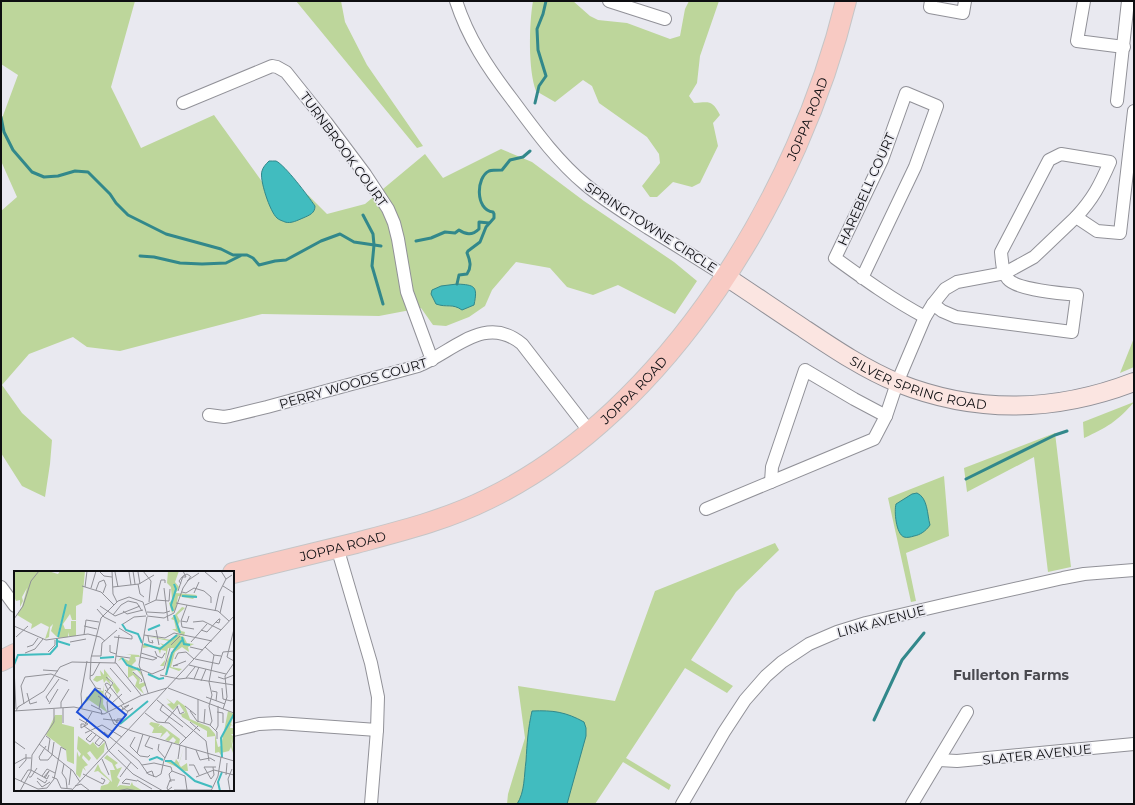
<svg xmlns="http://www.w3.org/2000/svg" width="1135" height="805" font-family="Montserrat,sans-serif">
<style>
.green{fill:#bdd69b}
.water{fill:#41bcbf;stroke:#32888b}
.lines{fill:none;stroke-linecap:round;stroke-linejoin:round}
.stream{stroke:#32888b;stroke-width:3}
.street-casing{stroke:#919198;stroke-width:14}
.secondary-casing{stroke:#919198;stroke-width:20}
.primary-casing{stroke:#c5c5c6;stroke-width:22}
.street{stroke:#fff;stroke-width:12}
.secondary{stroke:#fbe5e1;stroke-width:18}
.primary{stroke:#f8cac3;stroke-width:20}
.labels{text-anchor:middle;stroke-width:3.5;stroke-linejoin:round;paint-order:stroke}
.street-label{font-size:13px;fill:#0e0e11;stroke:#e9e9f0}
.neighbourhood-label{font-size:14px;font-weight:bold;fill:#4a4a50;stroke:#e9e9f0}
.inset-river{fill:none;stroke:#41bcbf;stroke-width:2}
.inset-road{fill:none;stroke:#919197;stroke-width:1}
.view{fill:#1d4ed8;fill-opacity:0.15;stroke:#1d4ed8;stroke-width:2}
.inset-edge{fill:none;stroke:#0e0e11;stroke-width:2}
</style>
<rect width="100%" height="100%" fill="#e9e9f0"/>
<g class="green">
<polygon points="1,1 135,1 111,87 141,148 214,115 273,197 290,188 308,195 327,214 365,204 425,154 443,178 501,149 532,162 584,201 674,262 697,281 675,314 618,285 593,295 567,287 550,268 516,262 492,290 485,306 469,317 446,326 433,325 421,308 379,316 262,314 120,351 87,347 73,337 29,354 2,385 22,413 52,440 50,464 45,497 22,486 1,453 1,211 17,197 1,161 1,121 18,75 1,64"/>
<polygon points="296,1 341,1 345,22 367,65 423,146 417,148"/>
<path d="M 533,1 L 573,1 L 590,16 L 598,20 L 627,23 L 670,39 L 680,36 L 685,9 L 689,1 L 719,1 L 700,56 L 697,83 L 689,96 L 694,103 C 710,102 712,100 720,115 L 713,123 L 718,146 L 700,183 L 692,187 L 673,182 L 657,197 L 650,197 L 642,186 L 660,163 L 659,154 L 647,137 L 599,103 L 592,86 L 583,80 L 555,102 L 536,91 C 528,70 529,24 533,1 Z"/>
<polygon points="1134,338 1134,367 1120,373"/>
<path d="M 1134,402 C 1118,421 1106,428 1084,438 L 1083,422 Z"/>
<polygon points="1055,433 1071,567 1048,572 1034,457 967,492 964,468"/>
<polygon points="944,476 949,536 906,553 916,601 911,602 888,498"/>
<polygon points="775,543 779,550 736,592 691,660 733,686 727,693 685,668 626,758 671,785 669,790 623,762 595,804 507,804 508,794 525,738 518,686 615,701 655,591"/>
</g>
<g class="water">
<path d="M 269,161 C 271,161 274,161 276,161 C 285,165 308,196 315,206 C 315,213 310,215 303,218 C 298,220 291,224 285,222 C 283,221 279,220 277,218 C 270,212 259,179 262,171 C 263,167 266,164 269,161 Z"/>
<path d="M 457,284 C 475,285 478,286 474,305 L 462,310 C 452,303 447,308 436,304 L 431,294 L 432,290 L 441,286 Z"/>
<path d="M 917,493 C 928,498 927,514 930,525 C 926,531 920,535 914,536 C 911,537 907,538 904,537 C 896,534 894,511 896,504 L 912,494 Z"/>
<path d="M 532,711 C 553,710 566,712 584,722 L 586,728 L 586,736 L 567,804 L 517,804 C 525,792 524,775 526,761 C 527,744 528,728 532,711 Z"/>
</g>
<g class="lines">
<g class="stream">
<polyline points="535,103 539,86 546,76 538,50 537,29 543,14 546,1"/>
<polyline points="1,117 4,132 13,150 32,172 44,177 58,176 75,171 88,172 110,194 116,203 128,215 166,234 221,249 233,255 247,255 253,258 259,265 275,261 286,260 321,241 340,234 354,242 381,246"/>
<polyline points="363,215 373,234 374,245 372,266 383,304"/>
<path d="M 416,241 L 431,238 L 445,232 L 455,233 L 459,230 C 466,235 473,235 479,229 L 479,222 L 489,223"/>
<polyline points="140,256 154,257 180,263 202,264 226,263 240,256"/>
<path d="M 457,284 L 459,275 L 467,274 C 472,267 470,260 467,253 L 468,251 L 480,242 L 486,227 L 494,218 L 494,214 L 493,212 C 475,210 476,177 489,171 C 492,170 498,170 502,170 L 510,160 L 523,157 L 530,151"/>
<polyline points="966,479 1055,435 1067,431"/>
<polyline points="874,720 902,660 924,633"/>
</g>
<g class="street-casing">
<g id="street">
<path d="M 456,1 C 468,38 488,68 511,98 C 534,129 556,160 586,185 C 605,201 627,214 648,228 C 674,244 700,260 725,276"/>
<polyline points="609,1 665,19"/>
<polyline points="931,1 930,7 963,13 965,1"/>
<polyline points="1084,1 1077,41 1124,47"/>
<polyline points="1117,101 1128,1"/>
<polyline points="183,103 272,66 277,67 286,72 326,122 365,174 388,209 394,223 398,239 407,292 432,360"/>
<path d="M 862,278 L 915,167 L 937,106 L 906,93 L 882,160 L 835,258 C 864,279 893,300 925,317"/>
<path d="M 933,304 L 942,311 L 956,317 L 1072,332 L 1077,295 C 1061,293 1017,290 1008,279 C 1002,272 1002,261 1001,252 L 1049,160 L 1061,154 L 1110,162 C 1100,185 1093,199 1076,217"/>
<path d="M 209,415 L 224,417 L 230,416 L 267,407 L 418,366 C 453,352 485,313 522,344 L 590,432"/>
<polyline points="771,482 772,467 805,370 854,399 886,416"/>
<polyline points="706,509 874,439 886,416 897,383 925,317 933,304 945,289 957,282 1005,273 1034,257 1076,217 1097,231 1120,233 1134,111"/>
<polyline points="337,547 371,663 378,697 377,730 371,804"/>
<polyline points="1,587 15,606"/>
<polyline points="233,730 259,724 278,723 377,730"/>
<polyline points="939,760 957,761 1134,744"/>
<polyline points="682,804 724,732 745,700 766,676 782,662 809,644 837,632 866,623 943,605 1063,578 1084,574 1134,570"/>
<polyline points="912,804 967,712"/>
</g>
</g>
<g class="secondary-casing">
<g id="secondary">
<path id="s1" d="M 725,276 C 751,293 777,311 803,328 C 833,348 864,369 898,383 C 976,414 1056,412 1134,382"/>
</g>
</g>
<g class="primary-casing">
<g id="primary">
<path id="s2" d="M 233,573 C 274,563 315,553 356,543 C 401,531 446,520 488,499 C 669,411 800,191 846,1"/>
<polyline points="1,661 15,654"/>
</g>
</g>
<use href="#street" class="street"/>
<use href="#secondary" class="secondary"/>
<use href="#primary" class="primary"/>
</g>
<g class="labels">
<g class="street-label">
<text dy="5" stroke="none"><textPath href="#s2" startOffset="773">JOPPA ROAD</textPath></text>
<text transform="translate(344 149) rotate(54)" y="5">TURNBROOK COURT</text>
<text transform="translate(866 189) rotate(-66)" y="5">HAREBELL COURT</text>
<text transform="translate(651 227) rotate(33)" y="5">SPRINGTOWNE CIRCLE</text>
<text dy="5" stroke="none"><textPath href="#s1" startOffset="223">SILVER SPRING ROAD</textPath></text>
<text transform="translate(353 383) rotate(-16)" y="5">PERRY WOODS COURT</text>
<text dy="5" stroke="none"><textPath href="#s2" startOffset="449">JOPPA ROAD</textPath></text>
<text dy="5" stroke="none"><textPath href="#s2" startOffset="113">JOPPA ROAD</textPath></text>
<text transform="translate(881 621) rotate(-15)" y="5">LINK AVENUE</text>
<text transform="translate(1037 754) rotate(-6)" y="5">SLATER AVENUE</text>
</g>
<g class="neighbourhood-label">
<text x="1011" y="680">Fullerton Farms</text>
</g>
</g>
<g transform="translate(14 571)">
<rect width="220" height="220" fill="#e9e9f0"/>
<path d="M 0,0 L 34,0 L 44,3 L 46,0 L 71,0 L 68,32 L 62,35 L 62,49 L 58,49 L 56,43 L 49,53 L 51,58 L 57,58 L 57,50 L 62,50 L 62,65 L 55,65 L 54,61 L 54,66 L 44,67 L 49,43 L 43,66 L 37,60 L 39,53 L 36,56 L 35,66 L 31,68 L 35,56 L 27,52 L 17,58 L 18,53 L 3,44 L 8,36 L 13,17 L 8,26 L 9,30 L 6,36 L 6,29 L 2,30 L 0,25 ZM 154,0 L 165,0 L 161,11 L 165,16 L 162,22 L 183,24 L 179,28 L 164,25 L 162,38 L 158,42 L 155,32 L 158,29 L 157,16 L 153,12 ZM 168,36 L 171,37 L 163,44 L 166,50 L 164,54 L 167,60 L 171,61 L 170,65 L 158,58 L 162,58 L 160,49 L 157,48 ZM 163,63 L 170,66 L 173,72 L 180,73 L 174,76 L 175,81 L 168,76 L 161,81 L 157,96 L 168,98 L 165,100 L 154,96 L 151,107 L 153,90 L 160,77 L 154,77 L 150,95 L 146,95 L 151,89 L 152,80 L 147,79 L 146,83 L 144,78 L 135,76 L 129,77 L 129,73 L 145,76 L 149,75 L 146,72 L 151,74 L 155,70 L 131,65 L 158,69 ZM 112,83 L 125,84 L 126,86 L 121,86 L 122,90 L 118,94 L 120,98 L 124,96 L 131,109 L 123,99 L 118,100 L 126,108 L 125,113 L 131,111 L 132,114 L 127,117 L 130,123 L 121,115 L 123,109 L 119,104 L 114,107 L 114,94 L 108,88 L 104,90 L 107,86 L 115,90 L 117,84 ZM 90,98 L 106,119 L 103,123 L 98,114 L 100,112 L 93,104 L 97,114 L 92,109 L 90,112 L 89,108 L 83,111 L 79,109 L 82,105 L 87,105 L 86,99 L 90,104 ZM 90,114 L 89,133 L 94,142 L 75,129 L 71,132 L 72,126 L 77,124 L 80,118 L 89,120 ZM 152,127 L 160,133 L 163,129 L 171,135 L 176,148 L 195,156 L 201,163 L 204,176 L 207,175 L 214,140 L 220,143 L 217,153 L 220,156 L 217,154 L 216,157 L 220,157 L 220,163 L 217,163 L 220,166 L 219,174 L 217,167 L 220,185 L 217,176 L 215,180 L 207,182 L 208,186 L 205,181 L 201,182 L 201,165 L 193,166 L 193,160 L 168,146 L 167,143 L 171,142 L 165,133 L 159,139 L 153,133 L 157,132 ZM 41,144 L 48,144 L 48,153 L 60,156 L 60,193 L 53,190 L 52,179 L 32,164 ZM 137,151 L 146,153 L 144,156 L 147,154 L 166,168 L 165,173 L 160,172 L 162,169 L 159,166 L 155,170 L 151,169 L 156,164 L 153,160 L 146,167 L 148,162 L 138,162 L 140,157 L 135,153 ZM 64,165 L 76,174 L 79,171 L 84,177 L 91,171 L 90,181 L 83,189 L 76,180 L 73,182 L 77,187 L 75,190 L 69,184 L 68,187 L 74,194 L 70,196 L 72,200 L 69,197 L 66,207 L 62,203 L 63,180 L 65,186 L 67,183 L 63,178 ZM 170,176 L 165,193 L 167,196 L 173,192 L 174,200 L 171,200 L 150,190 L 161,191 L 162,188 L 165,192 ZM 93,184 L 104,192 L 101,194 L 103,198 L 108,196 L 103,206 L 106,209 L 103,216 L 106,214 L 116,215 L 118,211 L 119,214 L 129,220 L 86,220 L 87,215 L 94,213 L 96,210 L 84,200 L 80,201 L 84,193 L 87,200 L 98,211 L 96,199 L 101,199 L 98,192 L 90,187 Z" fill="#bdd69b"/>
<path class="inset-river" d="M 168,25 L 183,26M 159,40 L 157,34 L 162,18 L 160,13M 160,44 L 166,62M 108,53 L 112,59 L 124,63 L 128,72M 134,59 L 146,54M 44,66 L 52,33M 168,66 L 170,73 L 176,74M 43,70 L 56,74M 130,73 L 146,78 L 163,64M 86,87 L 100,86M 108,87 L 113,94 L 126,99M 0,94 L 4,84 L 36,83 L 43,75 L 43,68M 134,103 L 145,108 L 150,107M 152,104 L 158,82 L 168,69M 106,153 L 134,130M 208,186 L 207,167 L 220,143M 135,189 L 143,186 L 149,189M 151,190 L 157,190 L 181,210 L 198,216M 206,220 L 204,211 L 208,201"/>
<path class="inset-road" d="M 85,0 L 90,5 L 98,6M 98,0 L 99,23 L 103,31M 119,0 L 121,13M 129,0 L 137,10 L 135,31M 207,0 L 212,8 L 218,4M 101,1 L 104,16M 115,1 L 117,14M 124,1 L 126,13M 191,1 L 203,11M 173,10 L 185,2M 124,13 L 126,23 L 130,26M 167,13 L 165,10 L 168,6 L 172,6 L 169,0M 68,15 L 87,21 L 100,34M 209,15 L 220,22M 71,16 L 73,0M 99,16 L 125,13 L 140,4M 77,17 L 82,0M 150,17 L 154,50M 82,19 L 85,11 L 90,9 L 92,14 L 89,22M 164,20 L 169,5 L 173,3 L 176,5M 168,21 L 172,22 L 180,17 L 190,20 L 197,26 L 197,32M 180,22 L 185,11M 142,29 L 147,9 L 151,9 L 151,12M 162,32 L 204,40 L 215,50M 131,34 L 142,29 L 155,30 L 156,18M 173,34 L 167,50 L 168,56 L 180,58M 86,35 L 101,45 L 126,35M 83,38 L 90,46 L 102,52M 109,40 L 113,43 L 129,39M 201,40 L 205,22 L 212,8M 133,41 L 150,42 L 156,40M 206,42 L 210,25M 99,44 L 107,34 L 114,30 L 123,32 L 128,40M 133,45 L 150,47 L 160,42 L 169,17 L 177,5M 133,46 L 125,94 L 134,122M 0,48 L 9,35 L 17,10 L 25,0M 206,48 L 205,52 L 202,51 L 205,48 ZM 167,50 L 173,51 L 175,45M 179,51 L 189,50 L 207,59M 109,53 L 120,46 L 132,45M 0,55 L 32,69 L 74,63 L 86,66 L 91,70M 70,55 L 83,58M 220,58 L 213,86 L 220,90M 142,59 L 145,74M 187,59 L 193,61 L 202,51M 70,64 L 72,49 L 85,51M 130,64 L 151,67 L 160,62 L 198,70M 134,65 L 135,71 L 139,72 L 138,69M 2,66 L 14,55M 100,66 L 118,68 L 118,65 L 105,57M 56,71 L 72,68M 177,71 L 193,53M 96,74 L 96,81 L 102,83M 157,74 L 166,65M 13,76 L 19,74 L 24,67M 176,76 L 189,79M 191,76 L 200,84 L 207,85M 141,80 L 143,85 L 148,87 L 151,82M 34,81 L 41,74 L 41,69M 11,82 L 21,78 L 29,68M 77,85 L 87,85 L 88,72 L 103,59M 102,85 L 116,87M 126,86 L 139,89 L 143,87 L 127,82M 161,88 L 164,82 L 172,81 L 180,88M 181,88 L 205,93 L 209,81 L 220,80M 101,92 L 105,64M 164,94 L 159,95 L 172,90M 175,94 L 212,103M 0,97 L 2,138M 96,97 L 117,121M 126,98 L 138,103 L 150,98 L 156,77M 29,99 L 44,100M 119,101 L 128,109 L 127,111M 146,104 L 165,108 L 174,107 L 220,114M 76,105 L 79,104 L 86,91M 92,106 L 99,112 L 91,123 L 94,128M 204,106 L 210,108 L 220,104M 172,107 L 181,96M 180,108 L 185,96M 187,110 L 192,98M 96,116 L 110,133M 154,117 L 220,142M 208,117 L 209,128 L 217,130 L 220,128M 87,118 L 82,117 L 76,108 L 77,87 L 87,47 L 104,30 L 115,26 L 129,31 L 133,44M 91,119 L 97,124 L 93,131 L 94,141M 94,119 L 91,113 L 93,112 L 97,115M 198,120 L 203,121 L 202,130M 13,122 L 16,133 L 23,131M 84,125 L 87,127 L 85,138M 192,126 L 211,133M 184,128 L 184,151M 143,129 L 192,170 L 195,190M 35,131 L 32,126 L 45,108M 10,133 L 7,115 L 11,106 L 37,103 L 54,110M 35,133 L 44,118M 149,133 L 146,139 L 169,156M 77,134 L 87,139 L 88,144M 99,134 L 98,132 L 108,123M 163,135 L 166,143 L 170,141M 171,135 L 182,144M 47,137 L 47,131 L 55,118M 68,137 L 67,123 L 73,90M 109,137 L 107,140 L 115,134 L 110,136M 209,138 L 213,126 L 211,105 L 220,92M 0,140 L 60,136 L 90,143 L 126,125 L 153,117M 2,140 L 4,136 L 30,120 L 46,96 L 58,91 L 102,92 L 127,124M 113,140 L 115,140 L 119,137 L 114,140M 176,140 L 183,150 L 196,154M 78,141 L 70,155 L 91,170 L 94,179 L 119,203 L 149,220M 203,141 L 209,142 L 209,152M 95,142 L 100,153 L 118,160 L 220,190M 131,142 L 143,151 L 155,152 L 172,167M 65,148 L 74,153 L 67,157 L 67,153 L 70,153M 89,148 L 107,150 L 114,141 L 107,135M 100,148 L 103,152 L 103,148 L 108,148 L 106,149M 151,151 L 164,135M 176,151 L 186,160M 49,152 L 49,137M 190,152 L 191,138M 196,154 L 198,150 L 195,135 L 198,124 L 195,111 L 200,84M 196,154 L 203,161 L 203,168M 202,159 L 204,155 L 204,135M 90,161 L 125,190 L 134,203 L 142,206 L 147,203M 71,162 L 88,154 L 108,166M 78,162 L 72,168 L 76,171 L 82,164M 32,165 L 36,168 L 34,180M 136,165 L 131,175 L 139,178M 86,166 L 81,172 L 85,175 L 90,169M 121,166 L 116,175 L 126,185 L 134,186 L 136,184M 0,170 L 11,178M 25,173 L 59,200 L 66,211M 145,173 L 144,179 L 151,187M 165,174 L 184,155M 32,175 L 25,186 L 26,189 L 34,189 L 38,184 L 40,171M 104,179 L 124,198M 182,179 L 186,189 L 196,187 L 201,190M 123,182 L 129,163M 88,188 L 95,204M 164,188 L 166,174M 172,189 L 172,176M 0,193 L 11,187 L 17,187M 50,193 L 48,202 L 52,208 L 53,217M 128,194 L 140,192 L 157,196 L 158,200M 175,194 L 180,194 L 185,204M 199,196 L 200,204 L 197,208 L 190,196 L 202,196M 5,197 L 12,189 L 12,183M 17,199 L 33,208 L 35,204M 158,200 L 171,205 L 173,219M 132,202 L 138,200 L 140,206M 69,203 L 89,213 L 91,209 L 87,207M 147,203 L 150,189 L 158,172M 212,204 L 213,192M 28,205 L 33,198 L 41,202M 15,206 L 17,206 L 23,197M 30,206 L 35,200 L 31,207M 38,206 L 43,208 L 47,217 L 58,218M 106,206 L 117,191M 182,206 L 200,199 L 220,204M 0,207 L 24,218 L 33,217 L 40,208 L 47,176 L 52,179M 23,207 L 31,212 L 33,209M 123,209 L 138,218M 7,210 L 14,199 L 17,199M 23,210 L 28,216 L 36,211M 157,211 L 155,203 L 158,200M 116,213 L 108,212 L 112,208 L 123,210M 55,214 L 57,198M 61,215 L 67,213 L 76,220M 158,216 L 154,219 L 153,217 L 156,209 L 161,209M 160,219 L 198,219M 6,220 L 17,200 L 18,184 L 40,151 L 40,138M 57,220 L 220,45M 102,220 L 113,218 L 124,220M 197,220 L 204,205 L 207,186M 216,220 L 214,208 L 218,198"/>
<path class="view" d="M 81,118 L 112,144 L 94,166 L 63,141 Z"/>
<rect width="220" height="220" class="inset-edge"/>
</g>
<rect width="1135" height="805" fill="none" stroke="#0e0e11" stroke-width="4"/>
</svg>
